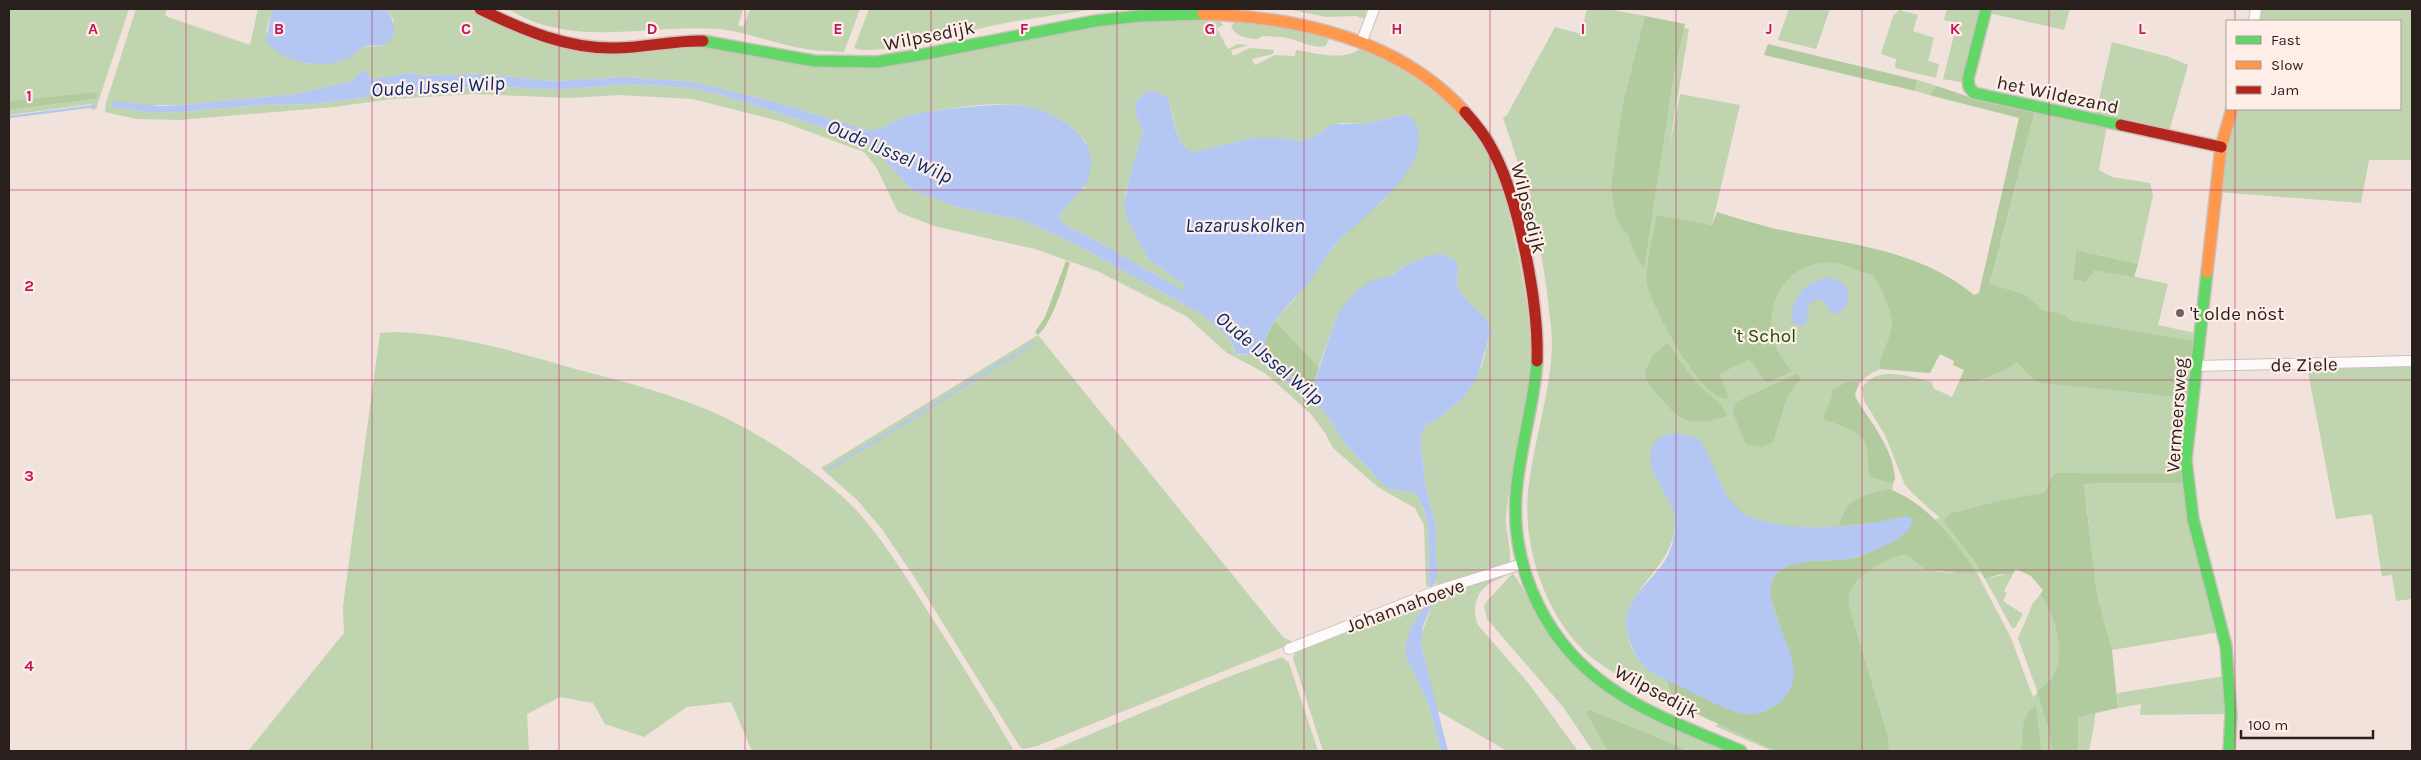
<svg xmlns="http://www.w3.org/2000/svg" width="2421" height="760" font-family="Karla,sans-serif">
<style>
.green{fill:#c0d4b0;fill-rule:evenodd}
.forest{fill:#b1cb9e}
.water{fill:#b3c7f2}
.lines{fill:none;stroke-linecap:round;stroke-linejoin:round}
.stream{stroke:#b3c7f2;stroke-width:2.5}
.street-casing{stroke:#cdc1bd;stroke-width:12}
.fast-casing{stroke:#cdc1bd;stroke-width:14}
.slow-casing{stroke:#cdc1bd;stroke-width:14}
.jam-casing{stroke:#cdc1bd;stroke-width:14}
.street{stroke:#fdfbfa;stroke-width:10}
.fast{stroke:#63d668;stroke-width:11}
.slow{stroke:#ff974d;stroke-width:11}
.jam{stroke:#b3261e;stroke-width:11}
.grid{fill:none;stroke:#c2185b;stroke-width:1;stroke-opacity:0.55}
.poi-dot{fill:#6f635f;stroke:#ffeee8;stroke-width:2}
.labels{text-anchor:middle;stroke-width:4.5;stroke-linejoin:round;paint-order:stroke}
.street-label{font-size:19px;fill:#291f1c;stroke:#ffeee8}
.poi-label{font-size:19px;fill:#291f1c;stroke:#ffeee8;text-anchor:start}
.park-label{font-size:19px;fill:#155100;stroke:#ffeee8}
.water-label{font-size:20px;font-style:italic;fill:#06296c;stroke:#ffeee8}
.grid-label{font-size:16px;text-anchor:middle;font-weight:bold;fill:#c2185b;stroke:#ffeee8;stroke-width:4.5;stroke-linejoin:round;paint-order:stroke}
</style>
<rect width="100%" height="100%" fill="#f1e2dc"/>
<g class="green">
<polygon points="9,9 129,9 96,109 91,110 92,104 9,115 9,110 96,99 97,94 94,92 9,101"/>
<path d="M 136,9 L 167,9 L 165,15 L 168,17 L 250,45 L 258,9 L 272,9 L 266,32 L 283,55 L 310,64 L 342,61 L 364,47 L 381,46 L 394,21 L 386,9 L 469,9 L 539,41 L 689,46 L 729,50 L 808,67 L 1150,20 L 1217,18 L 1223,25 L 1217,29 L 1228,49 L 1238,44 L 1249,45 L 1231,50 L 1233,56 L 1250,48 L 1274,50 L 1273,54 L 1252,59 L 1255,65 L 1275,55 L 1295,56 L 1296,50 C 1315,53 1345,62 1361,48 C 1404,67 1470,111 1490,155 C 1504,185 1510,218 1517,250 C 1525,288 1532,328 1530,366 C 1526,417 1511,466 1506,516 C 1505,529 1513,554 1509,564 L 1436,588 L 1436,526 L 1426,488 L 1420,437 L 1426,425 L 1443,415 L 1466,395 L 1482,366 L 1490,334 L 1488,321 L 1462,295 L 1458,288 L 1457,270 L 1417,261 L 1406,265 L 1337,315 L 1319,367 L 1275,321 L 1303,289 L 1324,258 L 1351,227 L 1383,201 L 1405,173 L 1417,152 L 1409,117 L 1404,115 L 1364,124 L 1340,123 L 1326,128 L 1312,138 L 1302,141 L 1280,138 L 1253,138 L 1194,152 C 1176,146 1175,123 1171,108 C 1169,103 1166,98 1163,94 L 1158,92 L 1145,93 L 1136,102 L 1135,113 L 1143,131 L 1125,196 L 1127,219 L 1149,260 L 1185,285 L 1185,291 L 1088,236 L 1069,227 L 1059,219 C 1064,206 1075,195 1085,187 L 1086,142 C 1057,106 1015,101 971,106 C 948,109 925,111 903,118 C 887,122 887,130 868,130 L 771,101 L 693,82 L 625,77 L 554,81 L 481,74 L 421,76 L 411,73 L 372,79 L 368,74 L 361,71 L 352,81 L 295,94 L 181,105 L 110,105 L 111,107 L 155,113 L 180,112 L 260,105 L 314,104 L 391,94 L 484,86 L 557,90 L 629,84 L 692,88 L 722,95 L 862,140 L 872,146 L 912,190 L 957,207 L 1022,220 L 1073,243 L 1203,315 L 1230,339 L 1234,351 L 1238,355 L 1252,355 L 1256,357 L 1323,410 L 1347,446 L 1384,485 L 1389,489 L 1415,493 C 1437,526 1425,552 1430,587 L 1426,586 L 1424,525 L 1415,508 L 1379,488 L 1333,448 L 1325,433 L 1311,414 L 1265,373 L 1227,353 L 1186,316 L 1097,271 L 1035,249 L 934,226 L 898,212 L 876,167 L 864,152 L 783,122 L 693,99 L 619,95 L 570,98 L 472,94 L 392,99 L 334,107 L 180,120 L 136,119 L 105,112 L 106,103 Z"/>
<path d="M 508,9 L 743,9 L 738,25 L 743,27 L 750,9 L 860,9 L 844,52 C 828,51 811,51 795,47 C 769,42 743,31 717,29 C 649,24 570,49 508,9 Z"/>
<path d="M 869,9 L 1094,9 C 1063,14 1031,18 1000,24 C 973,29 873,58 854,48 Z"/>
<polygon points="1287,9 1366,9 1365,19 1356,16 1326,17"/>
<path d="M 1587,9 L 1607,9 L 1645,16 L 1645,18 L 1689,29 L 1669,149 L 1680,94 L 1740,105 L 1712,225 L 1657,215 L 1973,297 L 2178,397 L 2177,475 L 2071,475 L 2084,487 L 2086,483 L 2185,483 L 2220,632 L 2112,650 L 2097,594 L 2085,491 L 2098,687 L 2094,726 L 2089,751 L 1772,751 L 1715,726 L 1748,709 L 1787,681 L 1652,469 C 1662,486 1676,505 1675,525 C 1672,576 1610,592 1631,646 C 1639,664 1649,672 1666,679 L 1675,704 C 1650,691 1622,680 1599,663 C 1547,626 1520,545 1529,484 C 1535,437 1551,390 1552,343 C 1552,329 1549,315 1548,301 C 1541,238 1524,178 1503,118 L 1507,115 L 1555,27 L 1581,34 ZM 1939,354 L 1967,366 L 1998,374 L 1983,379 L 1959,382 L 1952,397 L 1933,388 L 1932,382 C 1911,377 1876,364 1862,388 L 1864,401 L 1885,435 L 1905,485 L 1913,494 L 1940,518 L 1929,521 L 1892,492 L 1894,477 L 1855,397 C 1857,365 1914,360 1939,354 ZM 1913,558 L 1926,567 L 1991,574 L 2016,567 C 2041,579 2042,590 2053,614 L 2040,595 L 2033,603 L 2018,638 L 2037,691 L 2040,690 L 2033,697 L 2011,638 L 1977,573 C 1957,573 1925,575 1913,558 Z"/>
<polygon points="1789,9 1830,9 1816,49 1778,40"/>
<polygon points="1947,9 1984,9 1962,81 1960,82 1943,79 1957,23 1944,20"/>
<polygon points="1989,9 2070,9 2064,30 1988,13"/>
<polygon points="2260,9 2412,9 2412,160 2369,160 2361,203 2218,192 2236,109 2400,109 2400,21 2257,21"/>
<polygon points="1899,10 1918,15 1913,31 1934,38 1928,61 1939,64 1936,78 1895,68 1896,59 1881,54 1893,16"/>
<path d="M 1236,20 L 1283,25 L 1329,38 L 1326,46 C 1314,49 1302,42 1291,39 C 1283,36 1272,37 1263,36 L 1258,39 C 1247,38 1238,38 1231,27 Z"/>
<polygon points="2112,42 2169,57 2188,65 2169,132 2095,117"/>
<polygon points="1917,80 1937,86 1929,95 1915,91"/>
<polygon points="2035,111 2107,125 2099,170 2112,177 2150,183 2153,195 2138,264 2078,250 2073,274 2074,280 2080,282 2096,271 2110,271 2168,284 2158,325 2195,333 2194,341 2070,320 2065,315 2041,309 2026,295 1990,285"/>
<path d="M 398,332 C 461,335 519,353 579,370 C 625,382 672,394 715,413 C 762,434 823,475 858,512 C 885,542 907,579 929,613 C 958,659 987,704 1014,751 L 752,751 L 731,702 L 687,707 L 644,737 L 605,724 L 593,703 L 560,697 L 527,714 L 529,751 L 248,751 L 344,633 L 343,606 L 380,333 Z"/>
<polygon points="1038,335 1283,637 1294,643 1037,746 1023,749 1020,747 913,575 881,528 858,501 821,468"/>
<polygon points="2412,363 2412,599 2396,601 2392,575 2382,576 2372,514 2336,519 2307,367"/>
<path d="M 1507,572 C 1504,578 1500,578 1494,581 C 1476,590 1471,607 1478,625 L 1529,684 L 1578,751 L 1507,751 L 1436,710 L 1420,638 L 1433,603 L 1427,602 L 1410,629 L 1405,647 L 1408,660 L 1428,702 L 1441,751 L 1323,751 L 1293,658 L 1295,653 L 1301,648 L 1438,593 Z"/>
<polygon points="1513,573 1567,656 1674,726 1724,751 1680,751 1683,749 1586,712 1607,751 1593,751 1563,707 1487,619 1484,606 1487,601"/>
<polygon points="2010,573 2013,574 2004,591 2007,593 2003,601 2023,614 2015,628 2012,628 1985,579"/>
<polygon points="1282,657 1289,663 1318,751 1050,751 1228,677"/>
<polygon points="2225,676 2227,714 2140,715 2141,704 2118,708 2117,693"/>
</g>
<g class="forest">
<polygon points="1645,16 1685,24 1674,73 1644,268 1637,258 1628,234 1622,229 1616,217 1611,186 1623,104"/>
<polygon points="1768,44 1917,80 1915,91 1764,55"/>
<path d="M 1937,86 L 1972,98 L 2035,111 L 1990,284 L 2026,295 L 2041,309 L 2065,315 L 2070,320 L 2194,341 L 2185,483 L 2093,483 L 2084,485 L 2097,594 L 2112,650 L 2118,708 L 2078,717 L 2078,751 L 2052,751 L 2049,730 L 2037,691 C 2043,686 2051,682 2054,675 C 2066,651 2056,615 2040,595 L 2043,590 L 2031,576 L 2016,569 L 2013,574 L 2000,574 L 1985,579 L 1974,560 L 1944,522 L 1949,514 L 1995,502 L 2042,493 L 2046,491 L 2050,480 L 2056,473 L 2176,474 L 2178,397 L 2036,382 L 2017,362 C 2000,374 1980,383 1959,382 L 1964,370 L 1953,365 L 1954,361 L 1940,354 L 1930,373 L 1880,369 C 1879,353 1893,338 1892,321 C 1891,312 1880,281 1873,276 C 1869,273 1863,273 1859,271 C 1808,243 1759,288 1774,342 C 1777,353 1785,362 1792,371 L 1766,383 L 1750,359 L 1719,374 L 1729,398 C 1705,408 1650,304 1647,283 C 1645,267 1654,231 1657,215 L 1712,225 L 1717,212 C 1735,218 1754,223 1772,228 C 1841,244 1917,247 1974,295 L 1979,293 L 2019,118 L 1929,95 Z"/>
<polygon points="94,92 97,94 96,99 9,110 9,101"/>
<polygon points="2077,250 2138,264 2134,277 2099,271 2095,271 2085,282 2074,280 2073,274"/>
<path d="M 1066,261 L 1070,263 C 1064,282 1053,322 1038,335 L 1035,332 L 1045,317 Z"/>
<path d="M 1275,321 L 1319,367 L 1312,390 C 1300,386 1264,357 1265,343 C 1265,336 1271,328 1275,321 Z"/>
<path d="M 1668,343 C 1677,358 1687,371 1698,384 C 1707,394 1724,404 1727,416 C 1691,427 1682,424 1658,395 C 1653,389 1645,381 1645,372 L 1653,355 Z"/>
<polygon points="1796,374 1801,378 1787,397 1773,442 1762,447 1746,444 1733,413 1736,402"/>
<path d="M 1860,381 L 1855,394 L 1856,398 C 1871,423 1894,449 1895,479 L 1892,484 L 1869,476 L 1867,447 L 1864,439 L 1850,429 L 1823,419 L 1832,396 L 1832,390 L 1847,382 Z"/>
<path d="M 1889,489 C 1929,504 1953,539 1977,573 L 1957,573 L 1925,569 L 1906,554 C 1888,557 1858,573 1850,591 C 1847,597 1849,604 1850,610 L 1888,738 L 1889,751 L 1777,751 L 1675,704 L 1666,679 L 1746,714 L 1764,712 L 1789,693 C 1786,669 1784,645 1779,621 C 1777,613 1772,604 1771,596 C 1767,546 1840,569 1864,555 C 1878,547 1894,527 1906,516 L 1879,522 L 1839,526 C 1848,495 1861,497 1889,489 Z"/>
<path d="M 2036,706 L 2041,751 L 2022,751 C 2023,735 2020,715 2036,706 Z"/>
<polygon points="1590,710 1684,749 1680,751 1607,751 1586,712"/>
</g>
<g class="water">
<path d="M 272,9 L 386,9 C 394,20 400,38 383,45 C 377,47 369,44 364,47 C 357,51 352,57 344,60 C 320,70 280,62 266,40 Z"/>
<path d="M 361,71 L 366,72 L 372,79 L 411,73 L 421,76 L 481,74 L 554,81 L 625,77 L 693,82 L 771,101 L 868,130 C 885,130 888,122 902,118 C 924,111 947,109 970,107 C 1008,103 1039,102 1071,127 C 1087,139 1095,156 1089,176 C 1085,193 1065,202 1059,219 L 1069,227 L 1088,236 L 1185,291 L 1185,285 L 1149,260 L 1127,219 L 1124,204 L 1131,172 L 1143,131 L 1135,113 L 1136,102 L 1145,93 L 1151,91 L 1158,92 L 1167,97 C 1175,114 1172,145 1194,152 L 1253,138 L 1280,138 L 1302,141 L 1312,138 L 1332,124 L 1364,124 L 1404,115 C 1412,117 1417,122 1418,130 C 1428,174 1359,218 1334,246 C 1322,259 1316,277 1303,289 C 1293,300 1264,329 1265,344 C 1265,358 1300,386 1312,390 L 1337,315 L 1355,292 L 1369,282 L 1393,275 L 1406,265 L 1428,256 L 1441,254 L 1454,259 L 1457,264 L 1458,288 L 1462,295 L 1488,321 L 1490,334 L 1478,375 L 1466,395 L 1443,415 L 1426,425 L 1420,437 L 1426,488 L 1436,526 L 1436,563 L 1438,570 L 1435,584 L 1430,587 C 1426,555 1436,522 1415,493 L 1389,489 L 1384,485 L 1347,446 L 1323,410 L 1256,357 L 1252,355 L 1236,354 L 1230,339 L 1203,315 L 1073,243 L 1022,220 L 957,207 L 912,190 L 872,146 L 862,140 L 722,95 L 692,88 L 629,84 L 557,90 L 484,86 L 391,94 L 314,104 L 260,105 L 180,112 L 155,113 L 111,107 L 112,101 L 160,106 L 181,105 L 295,94 L 352,81 Z"/>
<path d="M 1825,278 L 1835,278 L 1846,286 C 1852,298 1847,314 1832,314 L 1824,301 L 1817,299 L 1809,305 L 1807,322 L 1802,326 L 1794,324 L 1791,317 C 1794,297 1804,283 1825,278 Z"/>
<path d="M 1677,433 L 1696,438 L 1701,442 C 1714,462 1719,488 1735,506 C 1763,538 1869,527 1906,516 L 1912,519 C 1916,536 1866,555 1853,558 C 1835,561 1818,559 1801,563 C 1794,565 1784,566 1779,571 C 1746,605 1823,664 1781,701 C 1774,707 1764,713 1755,714 C 1735,717 1700,695 1681,687 C 1655,675 1640,670 1630,642 C 1615,600 1652,585 1667,557 C 1672,548 1675,534 1675,524 C 1676,498 1638,467 1654,444 C 1660,436 1667,434 1677,433 Z"/>
<polygon points="1427,602 1433,603 1423,626 1421,644 1448,751 1441,751 1428,702 1407,660 1405,647 1410,629"/>
</g>
<g class="lines">
<g class="stream">
<polyline points="9,117 95,106"/>
<polyline points="828,470 1034,343"/>
</g>
<g class="street-casing">
<g id="street">
<polyline points="2254,21 2256,9"/>
<polyline points="1361,43 1374,9"/>
<polyline points="2196,366 2412,361"/>
<polyline points="1289,649 1439,590 1522,564"/>
</g>
</g>
<g class="fast-casing">
<g id="fast">
<polyline points="1986,9 1968,79 1969,87 1974,93 2121,125"/>
<polyline points="703,41 814,61 876,62 920,55 1095,21 1140,16 1203,14"/>
<polyline points="2207,272 2186,460 2193,519 2226,646 2231,715 2229,751"/>
<path d="M 1537,361 C 1534,406 1519,450 1516,495 C 1511,572 1548,646 1612,689 C 1651,716 1698,732 1741,751"/>
</g>
</g>
<g class="slow-casing">
<g id="slow">
<path d="M 1203,14 C 1296,17 1399,39 1465,112"/>
<polyline points="2207,272 2221,147 2232,109"/>
</g>
</g>
<g class="jam-casing">
<g id="jam">
<path d="M 480,9 C 523,30 567,49 615,48 C 645,48 674,40 703,41"/>
<path d="M 1465,112 C 1475,123 1485,135 1492,149 C 1519,198 1539,305 1537,361"/>
<polyline points="2121,125 2221,147"/>
</g>
</g>
<use href="#street" class="street"/>
<use href="#fast" class="fast"/>
<use href="#slow" class="slow"/>
<use href="#jam" class="jam"/>
</g>
<path class="grid" d="M 186,9 L 186,751M 372,9 L 372,751M 559,9 L 559,751M 745,9 L 745,751M 931,9 L 931,751M 1117,9 L 1117,751M 1304,9 L 1304,751M 1490,9 L 1490,751M 1676,9 L 1676,751M 1862,9 L 1862,751M 2049,9 L 2049,751M 2235,9 L 2235,21M 2235,109 L 2235,751M 9,190 L 2412,190M 9,380 L 2412,380M 9,570 L 2412,570"/>
<circle class="poi-dot" cx="2180" cy="313" r="5"/>
<g class="labels">
<g class="street-label">
<text transform="translate(929 35) rotate(-11)" y="7">Wilpsedijk</text>
<text transform="translate(2058 94) rotate(12)" y="7">het Wildezand</text>
<text transform="translate(1529 208) rotate(76)" y="7">Wilpsedijk</text>
<text transform="translate(2304 364) rotate(-1)" y="7">de Ziele</text>
<text transform="translate(2176 415) rotate(-86)" y="7">Vermeersweg</text>
<text transform="translate(1405 605) rotate(-20)" y="7">Johannahoeve</text>
<text transform="translate(1657 691) rotate(28)" y="7">Wilpsedijk</text>
</g>
<g class="poi-label">
<text x="2190" y="320">'t olde nöst</text>
</g>
<g class="park-label">
<text x="1765" y="342">'t Schol</text>
</g>
<g class="water-label">
<text transform="translate(438 86) rotate(-3)" y="7">Oude IJssel Wilp</text>
<text transform="translate(890 151) rotate(23)" y="7">Oude IJssel Wilp</text>
<text x="1245" y="232">Lazaruskolken</text>
<text transform="translate(1270 358) rotate(40)" y="7">Oude IJssel Wilp</text>
</g>
</g>
<g class="grid-label">
<text x="93" y="34">A</text>
<text x="279" y="34">B</text>
<text x="466" y="34">C</text>
<text x="652" y="34">D</text>
<text x="838" y="34">E</text>
<text x="1024" y="34">F</text>
<text x="1210" y="34">G</text>
<text x="1397" y="34">H</text>
<text x="1583" y="34">I</text>
<text x="1769" y="34">J</text>
<text x="1955" y="34">K</text>
<text x="2142" y="34">L</text>
<text x="29" y="101">1</text>
<text x="29" y="291">2</text>
<text x="29" y="481">3</text>
<text x="29" y="671">4</text>
</g>
<rect width="2421" height="760" fill="none" stroke="#291f1c" stroke-width="20"/>
<rect x="2226" y="20" width="175" height="90" fill="#ffeee8" stroke="#a99b96"/>
<rect x="2236" y="36" width="25" height="8" fill="#63d668" stroke="#a99b96"/>
<text x="2271" y="45" font-size="15" fill="#291f1c">Fast</text>
<rect x="2236" y="61" width="25" height="8" fill="#ff974d" stroke="#a99b96"/>
<text x="2271" y="70" font-size="15" fill="#291f1c">Slow</text>
<rect x="2236" y="86" width="25" height="8" fill="#b3261e" stroke="#a99b96"/>
<text x="2271" y="95" font-size="15" fill="#291f1c">Jam</text>
<path d="M2241 730v8h132v-8" fill="none" stroke="#291f1c" stroke-width="2.5"/>
<text x="2248" y="730" font-size="15" fill="#291f1c" stroke="#ffeee8" stroke-width="4" paint-order="stroke">100 m</text>
</svg>
